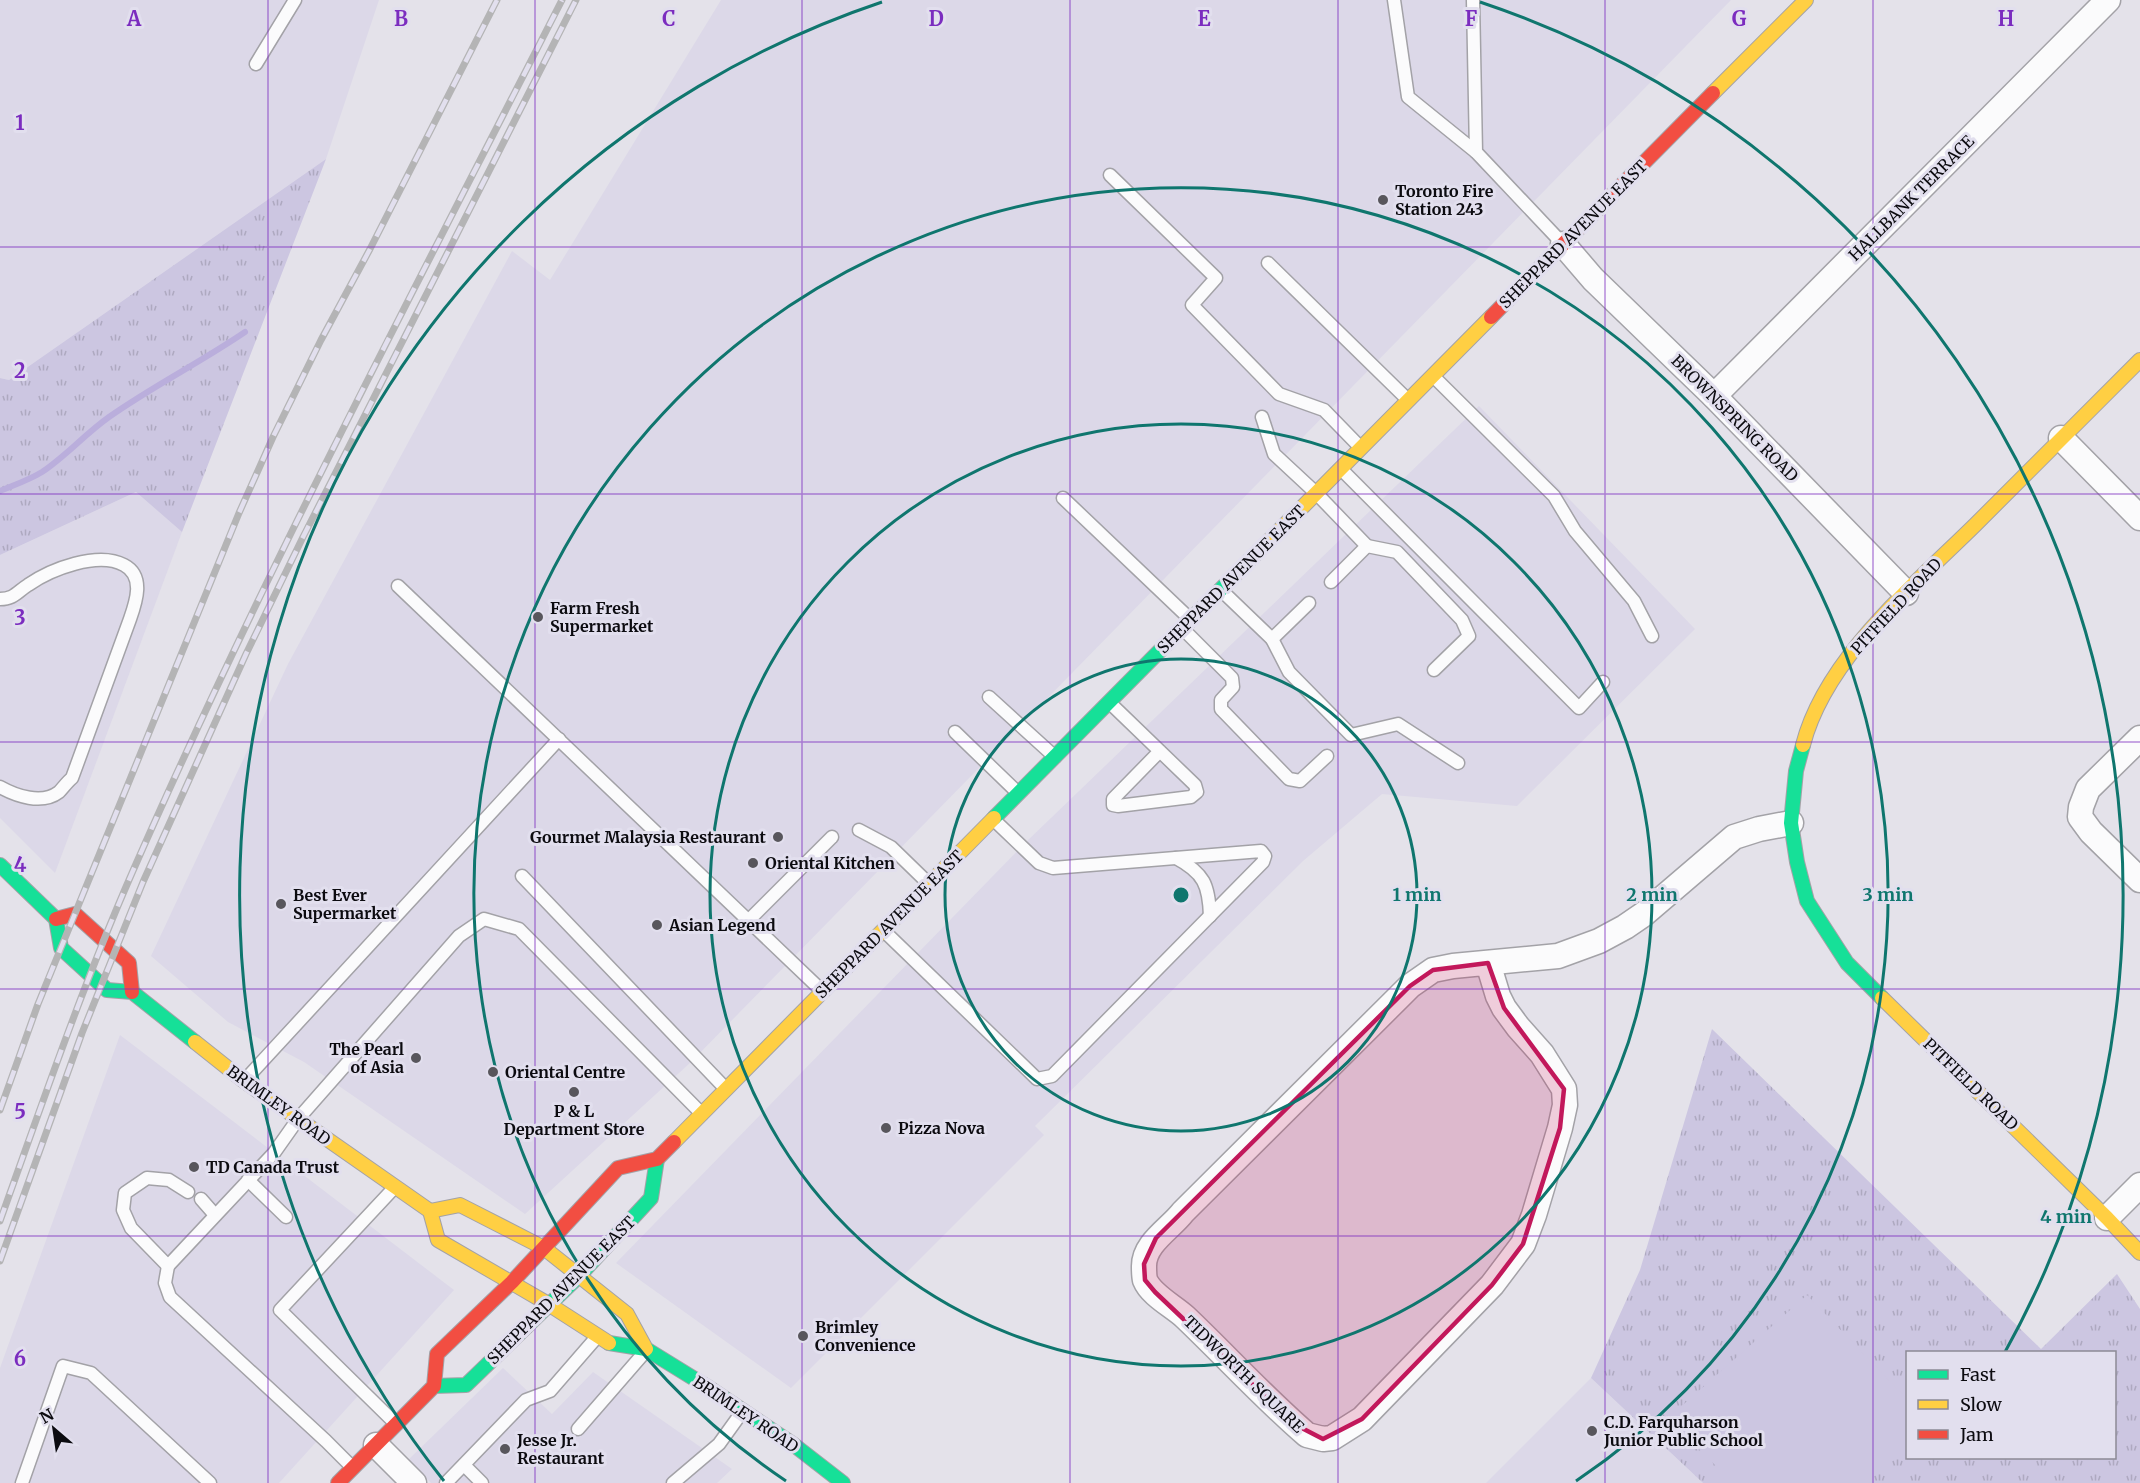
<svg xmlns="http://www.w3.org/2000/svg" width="2140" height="1483" font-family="Merriweather,serif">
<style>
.built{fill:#dcd8e8}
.grass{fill:url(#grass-tufts);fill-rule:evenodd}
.pitch{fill:#ccc6e1}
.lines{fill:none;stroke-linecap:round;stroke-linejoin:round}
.stream{stroke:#baaedc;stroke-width:6}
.lane-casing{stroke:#a3a2a7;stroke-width:15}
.street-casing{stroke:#a3a2a7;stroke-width:27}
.fast-casing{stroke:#a3a2a7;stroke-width:16}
.slow-casing{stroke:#a3a2a7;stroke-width:16}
.jam-casing{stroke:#a3a2a7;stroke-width:16}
.lane{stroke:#fbfbfc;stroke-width:12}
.street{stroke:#fbfbfc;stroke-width:24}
.fast{stroke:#16e098;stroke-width:14}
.slow{stroke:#ffcf43;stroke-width:14}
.jam{stroke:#f24e42;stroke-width:14}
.rail-casing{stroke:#b4b4b5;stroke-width:7}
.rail{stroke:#e2dfee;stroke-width:4.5;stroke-dasharray:14;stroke-linecap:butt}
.marked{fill:#c2185b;fill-opacity:0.2;stroke:#c2185b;stroke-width:4.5;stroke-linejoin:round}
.grid{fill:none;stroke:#7b2cbf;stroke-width:1.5;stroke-opacity:0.55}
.ring{fill:none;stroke:#0f766e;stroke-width:3}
.poi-dot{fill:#58565c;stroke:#e2dfee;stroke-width:2}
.labels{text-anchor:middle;stroke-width:6;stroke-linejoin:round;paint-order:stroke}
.poi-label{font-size:16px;font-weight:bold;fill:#0c0b10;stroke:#e2dfee;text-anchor:start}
.street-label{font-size:16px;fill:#0c0b10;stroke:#e2dfee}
.grid-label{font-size:20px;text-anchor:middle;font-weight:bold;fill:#7b2cbf;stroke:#e2dfee;stroke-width:6;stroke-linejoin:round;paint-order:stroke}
.centre{fill:#0f766e;stroke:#e2dfee;stroke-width:3}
.ring-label{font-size:18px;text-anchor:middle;font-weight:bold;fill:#0f766e;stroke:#e2dfee;stroke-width:6;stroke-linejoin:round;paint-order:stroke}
</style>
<defs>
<pattern id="grass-tufts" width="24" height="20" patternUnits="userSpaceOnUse" patternTransform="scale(1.5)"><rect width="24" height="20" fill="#ccc6e1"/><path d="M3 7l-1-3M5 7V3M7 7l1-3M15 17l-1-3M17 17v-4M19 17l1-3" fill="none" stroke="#aea9c0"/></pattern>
</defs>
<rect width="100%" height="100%" fill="#e4e2ea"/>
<g class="built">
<polygon points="0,0 379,0 326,159 9,380 0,378"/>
<polygon points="721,0 1731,0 691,1062 525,1214 304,1062 228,1022 151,956 288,664 512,251 550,280"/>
<polygon points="1479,406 1695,629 1517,806 1382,794 1303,861 1035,1126 1044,1135 791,1388 616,1263 1025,843"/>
<polygon points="136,492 182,532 55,873 0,818 0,555"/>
<polygon points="120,1035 454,1290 279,1483 0,1483 0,1368"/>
<polygon points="503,1368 552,1414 593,1372 732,1469 717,1483 431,1483 408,1460"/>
<polygon points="1591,1378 1703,1483 1486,1483"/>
</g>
<g class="grass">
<polygon points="326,159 182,532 136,492 0,555 0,378 9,380"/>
<path d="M 1712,1029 L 2041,1349 L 2117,1274 L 2140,1309 L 2140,1483 L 1703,1483 L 1591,1378 L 1640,1270 ZM 1908,1352 L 2114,1352 L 2114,1458 L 1908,1458 Z"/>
</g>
<polygon class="pitch" points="1807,1295 1907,1399 1907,1447 1862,1483 1733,1483 1668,1418"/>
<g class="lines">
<path class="stream" d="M 0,491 C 14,485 29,480 42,472 C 66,456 85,434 109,417 C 153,386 201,362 245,332"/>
<g class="lane-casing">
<g id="lane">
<polyline points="1394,0 1408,97 1476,152"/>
<polyline points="1473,0 1476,152 1562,243"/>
<polyline points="256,64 295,0"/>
<polyline points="1110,175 1216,278 1192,305 1279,394 1324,410 1360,447"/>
<polyline points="1268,263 1407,399"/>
<polyline points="1433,376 1554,496 1575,531 1634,601 1652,636"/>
<polyline points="1262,417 1274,454 1316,493 1367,546 1331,582"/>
<polyline points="1341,469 1579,708 1603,682"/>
<polyline points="1063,498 1190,619"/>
<polyline points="1367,546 1397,552 1462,620 1469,636 1434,670"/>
<polyline points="398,586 821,990"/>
<polyline points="1221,590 1272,639 1309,603"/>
<path d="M 0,599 C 14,599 17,592 28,585 C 51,569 98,551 124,565 C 145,576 136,602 130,619 L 72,778 C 67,782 63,788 59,792 C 42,805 16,796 0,787"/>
<polyline points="1183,629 1232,678 1233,687 1221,700 1221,709 1289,779 1300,781 1327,756"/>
<polyline points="1272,639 1289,672 1351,735 1398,724 1458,763"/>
<polyline points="989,697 1055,757"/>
<polyline points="1110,703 1195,785 1197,792 1191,797 1118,806 1113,805 1113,799 1160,751"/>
<polyline points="955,732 1017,792"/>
<polyline points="859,830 891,847 927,882"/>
<path d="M 1176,858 C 1204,873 1209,885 1210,916"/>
<polyline points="522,876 725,1088"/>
<polyline points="748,921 832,837"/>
<polyline points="884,931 1037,1079 1052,1076 1263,862 1265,856 1261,851 1053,868 1039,863 993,819"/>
<polyline points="245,1080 559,739"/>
<polyline points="248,1180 286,1217"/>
<polyline points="394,1188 280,1310 396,1424"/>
<polyline points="188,1192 169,1180 147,1178 125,1193 123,1210 131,1228 168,1266 274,1153 298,1119 459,936 484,919 519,929 702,1114"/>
<polyline points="201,1199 215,1215"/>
<polyline points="168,1266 165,1283 170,1297 326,1441 352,1467"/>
<polyline points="578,1429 644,1353"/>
<polyline points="464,1465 482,1483"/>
<polyline points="22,1483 63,1366 91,1373 210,1483"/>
<polyline points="446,1483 526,1400 550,1391 596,1338"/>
<polyline points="673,1483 719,1444 742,1412"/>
</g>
</g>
<g class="street-casing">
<g id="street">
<polyline points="1563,244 1593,279 1714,396 1906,593"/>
<polyline points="1714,396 2108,0"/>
<polyline points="2061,438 2140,518"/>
<polyline points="2140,738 2088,789 2081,807 2080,817 2091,832 2140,880"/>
<path d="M 1488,963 L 1498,996 L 1504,1008 L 1518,1027 L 1542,1054 L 1564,1089 L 1565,1105 L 1560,1128 L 1534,1215 L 1523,1244 L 1492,1285 L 1362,1419 L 1332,1438 L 1323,1439 L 1307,1435 C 1264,1398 1226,1356 1185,1317 C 1173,1306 1151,1295 1145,1280 C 1144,1276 1144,1269 1144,1266 C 1144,1243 1170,1229 1183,1212 L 1410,986 L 1433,970 L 1453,966 L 1558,956 L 1599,941 L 1625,927 L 1644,914 L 1734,837 L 1759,829 L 1791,823"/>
<polyline points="2107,1218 2140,1185"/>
<polyline points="376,1445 414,1483"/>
</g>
</g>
<g class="fast-casing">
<g id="fast">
<polyline points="1803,745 1796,771 1791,823 1797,862 1807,901 1847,963 1882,998"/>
<polyline points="994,818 1233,577"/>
<polyline points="0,865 56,919 61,948 107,990 132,992 195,1042"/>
<polyline points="609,1343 646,1349 706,1386 794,1445 843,1483"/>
<polyline points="434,1386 466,1385 579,1276 651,1198 657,1159"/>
</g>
</g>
<g class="slow-casing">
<g id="slow">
<polyline points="1713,93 1806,0"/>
<polyline points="1233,577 1491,317"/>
<path d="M 1803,745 C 1825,659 1913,586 1975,525 C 2030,470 2085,415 2140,360"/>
<polyline points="1882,998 2107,1218 2140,1253"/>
<polyline points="195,1042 244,1081 430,1211 438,1240 550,1305 609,1343"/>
<polyline points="674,1142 994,818"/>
<polyline points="430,1211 460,1205 544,1248 627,1314 646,1349"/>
</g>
</g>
<g class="jam-casing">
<g id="jam">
<polyline points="1491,317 1713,93"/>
<polyline points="56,919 75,914 129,963 132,992"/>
<polyline points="338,1483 434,1386 437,1354 512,1282 618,1168 657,1159 674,1142"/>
</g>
</g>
<use href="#lane" class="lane"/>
<use href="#street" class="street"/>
<use href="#fast" class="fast"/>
<use href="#slow" class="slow"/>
<use href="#jam" class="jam"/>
<g class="rail-casing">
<g id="rail">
<polyline points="0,1110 38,1004 239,513 273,437 321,340 370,249 497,0"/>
<path d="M 0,1221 C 42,1104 82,987 132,873 C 262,576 415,289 562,0"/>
<polyline points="0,1261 82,1033 143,882 246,654 303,537 576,0"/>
</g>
</g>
<use href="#rail" class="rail"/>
</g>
<path class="marked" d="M 1488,963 L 1504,1008 L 1564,1089 L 1560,1128 L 1523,1244 L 1492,1285 L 1362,1419 L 1323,1439 L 1294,1424 L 1155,1292 L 1145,1280 L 1144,1264 L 1156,1238 L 1410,986 L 1433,970 Z"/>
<path class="grid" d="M 268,0 L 268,1483M 535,0 L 535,1483M 802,0 L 802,1483M 1070,0 L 1070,1483M 1338,0 L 1338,1483M 1605,0 L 1605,1483M 1873,0 L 1873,1483M 0,247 L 2140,247M 0,494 L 2140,494M 0,742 L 2140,742M 0,989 L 2140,989M 0,1236 L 2140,1236"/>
<g class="ring">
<circle cx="1181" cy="895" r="236"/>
<circle cx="1181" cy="895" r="471"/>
<path d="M786 1481A707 707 0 1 1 1576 1481"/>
<path d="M444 1481A942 942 0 0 1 882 2M1480 2A942 942 0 0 1 2005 1352"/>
</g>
<g class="poi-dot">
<circle cx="1383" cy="200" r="6"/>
<circle cx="538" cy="617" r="6"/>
<circle cx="778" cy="837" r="6"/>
<circle cx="753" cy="863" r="6"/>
<circle cx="281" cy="904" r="6"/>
<circle cx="657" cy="925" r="6"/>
<circle cx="416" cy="1058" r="6"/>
<circle cx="493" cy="1072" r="6"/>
<circle cx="574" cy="1092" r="6"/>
<circle cx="886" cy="1128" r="6"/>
<circle cx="194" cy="1167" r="6"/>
<circle cx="803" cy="1336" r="6"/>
<circle cx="1592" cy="1431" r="6"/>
<circle cx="505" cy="1449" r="6"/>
</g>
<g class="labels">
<g class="poi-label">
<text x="1395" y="197">Toronto Fire<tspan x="1395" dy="18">Station 243</tspan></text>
<text x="550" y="614">Farm Fresh<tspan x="550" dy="18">Supermarket</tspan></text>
<text x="766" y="843" text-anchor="end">Gourmet Malaysia Restaurant</text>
<text x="765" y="869">Oriental Kitchen</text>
<text x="293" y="901">Best Ever<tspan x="293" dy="18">Supermarket</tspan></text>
<text x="669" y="931">Asian Legend</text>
<text x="404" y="1055" text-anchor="end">The Pearl<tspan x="404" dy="18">of Asia</tspan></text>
<text x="505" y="1078">Oriental Centre</text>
<text x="574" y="1117" text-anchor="middle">P &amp; L<tspan x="574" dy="18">Department Store</tspan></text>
<text x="898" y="1134">Pizza Nova</text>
<text x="206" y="1173">TD Canada Trust</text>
<text x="815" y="1333">Brimley<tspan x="815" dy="18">Convenience</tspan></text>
<text x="1604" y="1428">C.D. Farquharson<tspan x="1604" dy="18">Junior Public School</tspan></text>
<text x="517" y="1446">Jesse Jr.<tspan x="517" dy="18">Restaurant</tspan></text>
</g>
<g class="street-label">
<text transform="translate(1911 198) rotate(-45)" y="6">HALLBANK TERRACE</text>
<text transform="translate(1573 234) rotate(-45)" y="6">SHEPPARD AVENUE EAST</text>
<text transform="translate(1735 418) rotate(45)" y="6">BROWNSPRING ROAD</text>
<text transform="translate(1231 579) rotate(-45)" y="6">SHEPPARD AVENUE EAST</text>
<text transform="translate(1896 606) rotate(-47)" y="6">PITFIELD ROAD</text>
<text transform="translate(889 924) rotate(-45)" y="6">SHEPPARD AVENUE EAST</text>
<text transform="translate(1971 1084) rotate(44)" y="6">PITFIELD ROAD</text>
<text transform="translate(279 1105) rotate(36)" y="6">BRIMLEY ROAD</text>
<text transform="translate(561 1290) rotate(-45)" y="6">SHEPPARD AVENUE EAST</text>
<text transform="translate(1244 1374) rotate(44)" y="6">TIDWORTH SQUARE</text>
<text transform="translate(746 1414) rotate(34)" y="6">BRIMLEY ROAD</text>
</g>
</g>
<g class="grid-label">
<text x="134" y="26">A</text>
<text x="401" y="26">B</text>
<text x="669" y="26">C</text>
<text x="936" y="26">D</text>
<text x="1204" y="26">E</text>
<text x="1471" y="26">F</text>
<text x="1739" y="26">G</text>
<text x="2006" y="26">H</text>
<text x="20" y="130">1</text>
<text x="20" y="378">2</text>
<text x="20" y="625">3</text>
<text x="20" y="872">4</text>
<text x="20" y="1119">5</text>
<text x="20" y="1366">6</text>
</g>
<circle cx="1181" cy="895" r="9" class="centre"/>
<g class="ring-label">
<text x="1417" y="901">1 min</text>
<text x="1652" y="901">2 min</text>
<text x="1888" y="901">3 min</text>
<text x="2066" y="1223">4 min</text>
</g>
<rect x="1906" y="1351" width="210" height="108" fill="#e2dfee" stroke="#8c8a95" stroke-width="1.5"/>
<rect x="1918" y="1370" width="30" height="9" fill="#16e098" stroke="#8c8a95" stroke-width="1.5"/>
<text x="1960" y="1381" font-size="18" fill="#0c0b10">Fast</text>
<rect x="1918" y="1400" width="30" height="9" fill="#ffcf43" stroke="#8c8a95" stroke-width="1.5"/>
<text x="1960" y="1411" font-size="18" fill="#0c0b10">Slow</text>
<rect x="1918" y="1430" width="30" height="9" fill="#f24e42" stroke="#8c8a95" stroke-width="1.5"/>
<text x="1960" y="1441" font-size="18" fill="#0c0b10">Jam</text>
<g transform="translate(54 1429) rotate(331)" stroke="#e2dfee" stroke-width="4.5" paint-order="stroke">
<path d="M0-4.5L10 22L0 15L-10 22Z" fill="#0c0b10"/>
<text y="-9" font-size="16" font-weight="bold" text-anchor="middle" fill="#0c0b10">N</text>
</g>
</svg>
